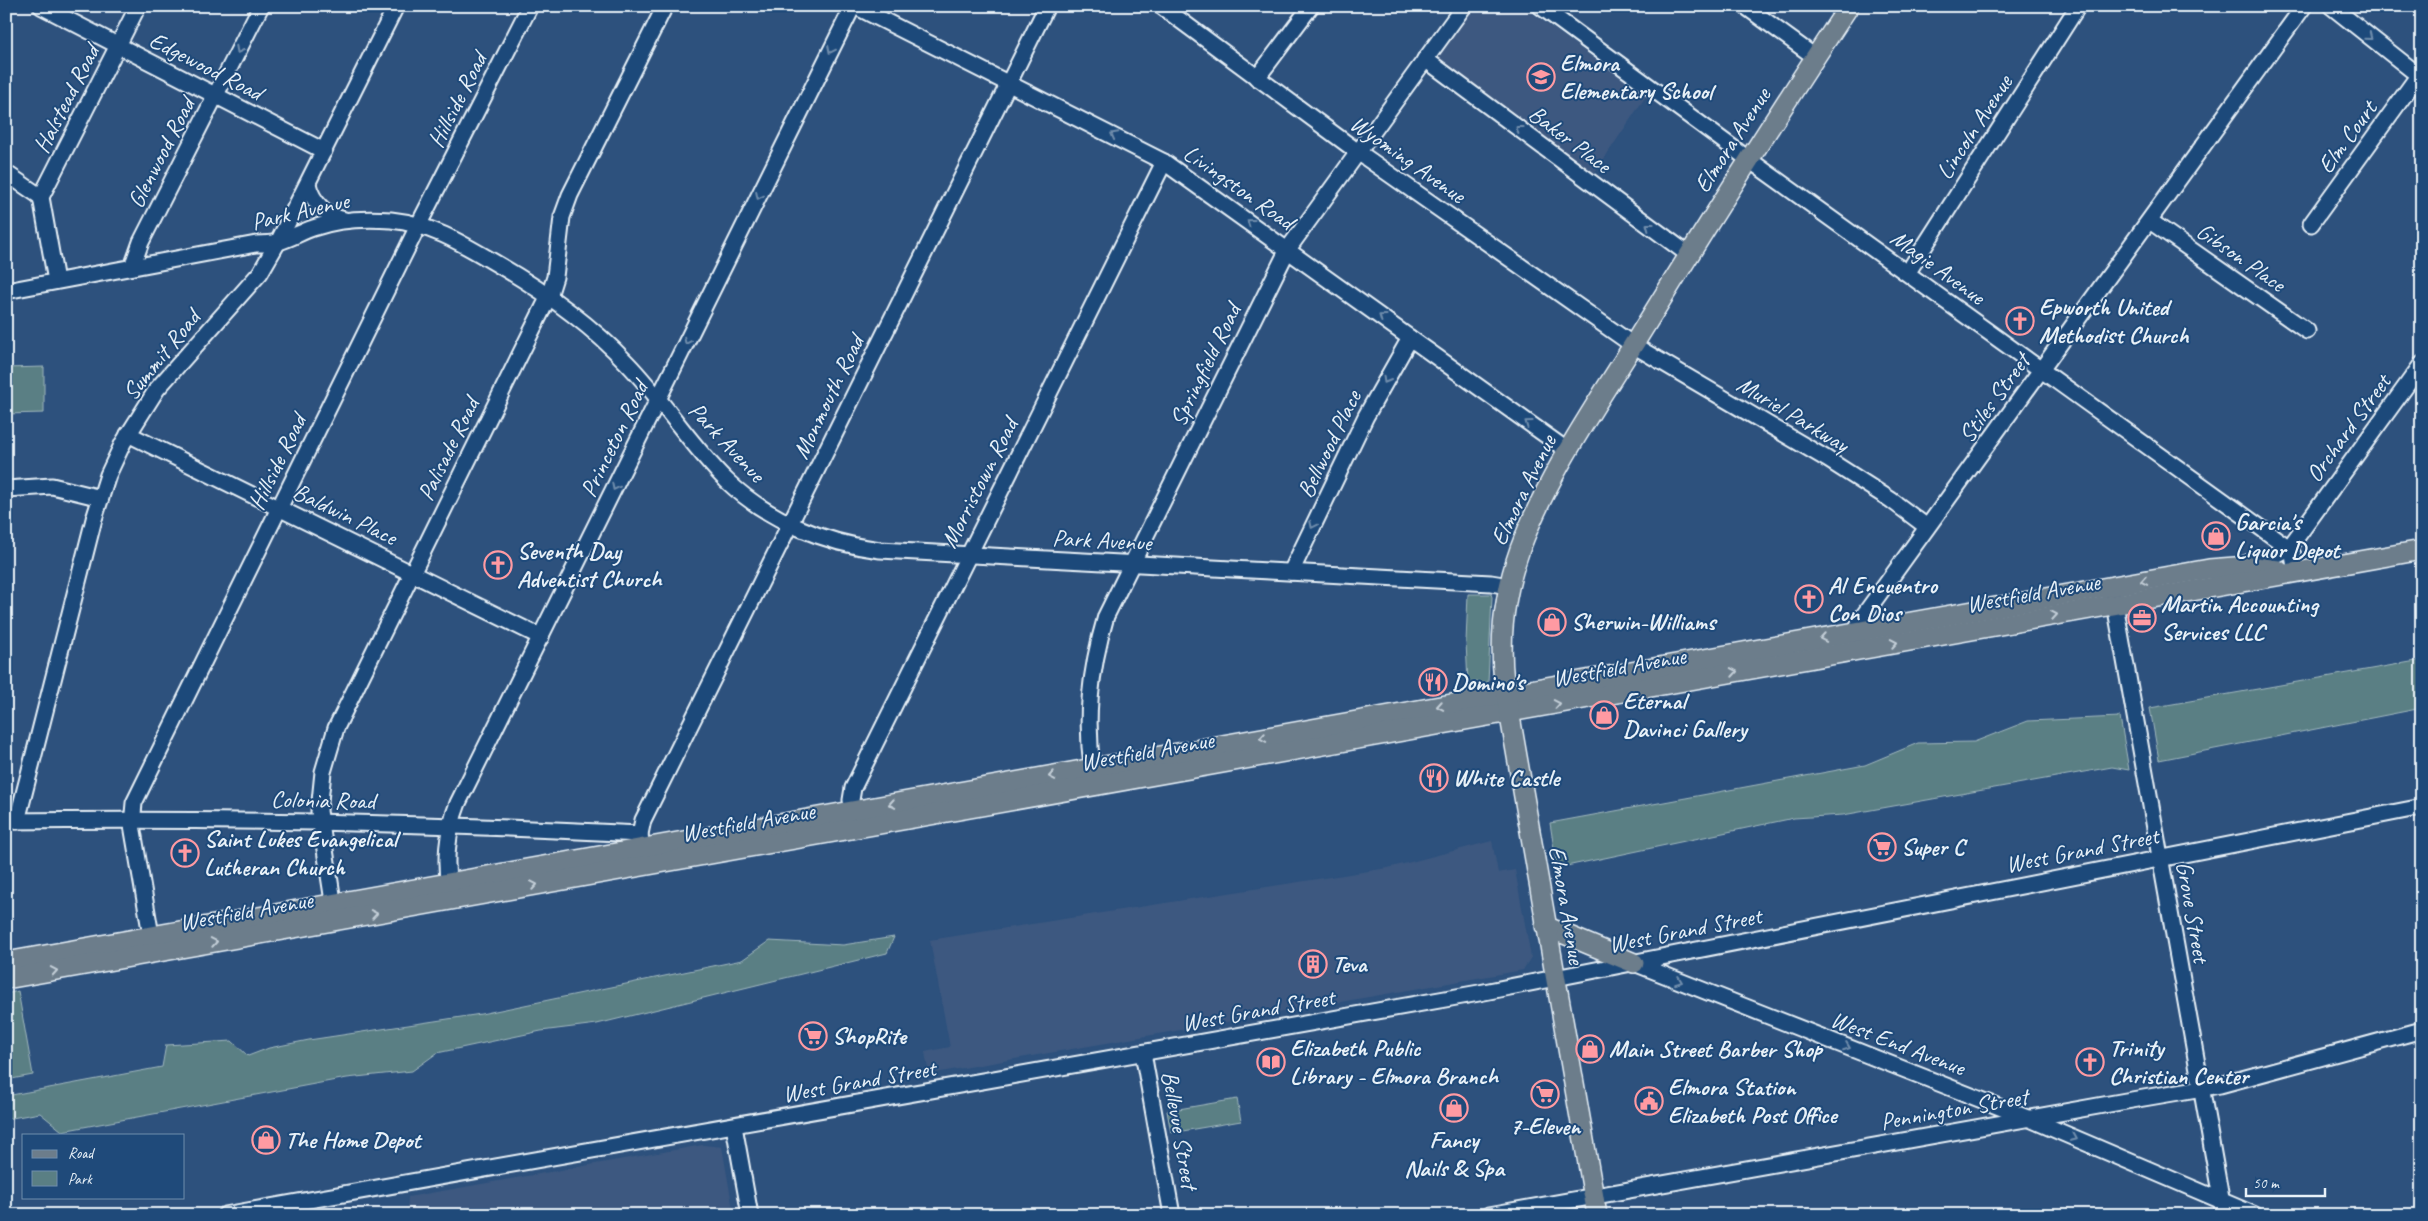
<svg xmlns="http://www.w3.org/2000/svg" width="2428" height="1221" font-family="Caveat,sans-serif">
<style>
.built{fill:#3e5980}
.green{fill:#5a7f84;stroke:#a1b8be}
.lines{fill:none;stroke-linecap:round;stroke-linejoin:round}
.minor-casing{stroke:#e8f1f8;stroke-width:19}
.major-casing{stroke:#e8f1f8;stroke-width:22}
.minor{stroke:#1f4a7a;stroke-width:15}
.major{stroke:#6c7d8b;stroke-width:19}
.oneway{stroke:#6f8dac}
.oneway2{stroke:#c3ced7}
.labels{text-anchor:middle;stroke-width:4;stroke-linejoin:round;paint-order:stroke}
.poi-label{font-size:24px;font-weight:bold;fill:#e8f1f8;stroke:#1f4a7a;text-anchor:start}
.street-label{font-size:24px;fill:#e8f1f8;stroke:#1f4a7a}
</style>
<rect width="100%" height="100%" fill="#2d517d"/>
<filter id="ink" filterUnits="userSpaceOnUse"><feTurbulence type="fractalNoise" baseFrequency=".02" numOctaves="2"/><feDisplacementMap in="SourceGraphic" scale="10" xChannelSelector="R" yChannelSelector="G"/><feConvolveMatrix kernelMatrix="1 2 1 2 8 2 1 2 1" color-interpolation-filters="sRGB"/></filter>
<g filter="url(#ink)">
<g class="built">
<polygon points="1472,6 1522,6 1646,96 1593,175 1437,58"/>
<polygon points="1492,841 1498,873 1515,870 1531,957 1523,970 929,1074 925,1052 950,1047 930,940 1388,868"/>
<polygon points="703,1145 722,1147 734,1215 407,1215 408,1197"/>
</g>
<g class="green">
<polygon points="44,367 44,413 6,414 6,368"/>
<polygon points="1468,594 1491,594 1492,597 1488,683 1482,684 1477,681 1468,684 1466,642"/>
<polygon points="2422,660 2422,708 2159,760 2150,708"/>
<polygon points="2120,717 2129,770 2112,767 1843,815 1794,818 1557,868 1550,823 1865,765 1918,743 1974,742 2028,721"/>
<polygon points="894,937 887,953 597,1024 541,1031 437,1053 412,1071 347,1078 62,1131 40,1113 6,1119 6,1096 162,1067 166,1045 232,1041 248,1056 269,1048 309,1040 481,1014 742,960 769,941 843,945"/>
<polygon points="18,991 33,1075 6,1080 6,994"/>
<polygon points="1237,1099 1241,1121 1171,1133 1167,1111"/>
</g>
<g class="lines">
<g class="minor-casing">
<g id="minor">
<polyline points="41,6 324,151"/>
<polyline points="855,6 1164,162 1568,451"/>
<polyline points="1161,6 1358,152 1633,345 1827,459 1891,500 1927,527"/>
<polyline points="1540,6 1748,159 2289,548 2293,555 2296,573"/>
<polyline points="1745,6 1815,57"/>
<polyline points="2331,6 2422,78"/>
<polyline points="1425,59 1689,255"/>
<polyline points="1257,78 1311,6"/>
<polyline points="6,173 41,197"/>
<path d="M 308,184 C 312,202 326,216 345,220"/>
<polyline points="2150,221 2307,331"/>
<polyline points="2311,224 2418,76"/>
<polyline points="132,267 141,242 261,6"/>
<polyline points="1908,272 2078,6"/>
<polyline points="56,281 41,197 138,6"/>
<path d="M 6,291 L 256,244 C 263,244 271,244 278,242 C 290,239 301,232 313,228 C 338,219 365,218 391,220 C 429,224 460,242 492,261 C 541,289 588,322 627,363 C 663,400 690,445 727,481 C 768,520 824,543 880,550 L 1491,583 L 1509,586"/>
<polyline points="128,434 541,637"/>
<polyline points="6,489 52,486 101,498"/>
<polyline points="2247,563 2272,557 2289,548 2422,364"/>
<polyline points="1291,572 1366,416 1410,338"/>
<polyline points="2113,593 2224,1215"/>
<polyline points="1858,640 1857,628 1861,619 2304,6"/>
<path d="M 1094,779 C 1084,722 1090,671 1106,616 L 1288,249 L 1464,6"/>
<path d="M 6,821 C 218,818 429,823 640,834"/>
<polyline points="17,821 94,519 108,475 123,443 157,389 260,273 278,242 396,6"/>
<polyline points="855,821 851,800 853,788 1164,162"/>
<polyline points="643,859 640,834 643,820 1047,6"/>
<path d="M 450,893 C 444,864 447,831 458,803 L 853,6"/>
<polyline points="335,914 319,811 323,772 336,728 549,296 555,277 562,217 570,195 665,6"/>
<polyline points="153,947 132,825 134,803 419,224 530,6"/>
<polyline points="1634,963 2030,1119 2255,1215"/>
<polyline points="1143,1053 1172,1215"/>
<polyline points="734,1126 750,1215"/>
<polyline points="225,1215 1479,993 2422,807"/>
<polyline points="1489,1215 2126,1101 2220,1085 2422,1030"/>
</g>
</g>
<g class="major-casing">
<g id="major">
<polyline points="1545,926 1634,963"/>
<polyline points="6,962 2209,569 2248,566 2278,570"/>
<polyline points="6,979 2422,550"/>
<path d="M 1597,1215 L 1504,682 C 1499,638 1505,591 1520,549 C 1548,474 1595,407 1637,339 C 1706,227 1776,116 1849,6"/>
</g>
</g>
<use href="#minor" class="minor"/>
<use href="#major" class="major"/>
</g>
<defs><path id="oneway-chevron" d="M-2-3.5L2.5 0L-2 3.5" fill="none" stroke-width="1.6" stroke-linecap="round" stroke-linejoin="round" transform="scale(1.25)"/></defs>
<g class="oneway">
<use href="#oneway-chevron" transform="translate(2369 37) rotate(39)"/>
<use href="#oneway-chevron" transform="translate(239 50) rotate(117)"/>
<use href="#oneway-chevron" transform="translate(831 50) rotate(116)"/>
<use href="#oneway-chevron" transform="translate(1519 129) rotate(-143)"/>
<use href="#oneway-chevron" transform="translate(1114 135) rotate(-152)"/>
<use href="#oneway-chevron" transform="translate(759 196) rotate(116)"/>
<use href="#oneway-chevron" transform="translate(1250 222) rotate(-144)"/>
<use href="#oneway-chevron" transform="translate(1649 226) rotate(-143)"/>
<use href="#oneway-chevron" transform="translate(1382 317) rotate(-144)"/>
<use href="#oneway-chevron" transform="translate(687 341) rotate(116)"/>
<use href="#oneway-chevron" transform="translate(1386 380) rotate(120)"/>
<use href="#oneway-chevron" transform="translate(1528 423) rotate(-144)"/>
<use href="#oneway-chevron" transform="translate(615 487) rotate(116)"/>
<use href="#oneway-chevron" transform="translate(1313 525) rotate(116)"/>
<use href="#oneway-chevron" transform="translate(1679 981) rotate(21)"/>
<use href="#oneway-chevron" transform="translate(1847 1047) rotate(21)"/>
<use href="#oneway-chevron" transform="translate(2074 1138) rotate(23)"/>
</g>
<g class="oneway2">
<use href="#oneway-chevron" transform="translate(2144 581) rotate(170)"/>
<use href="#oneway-chevron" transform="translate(2054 615) rotate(-10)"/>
<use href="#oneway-chevron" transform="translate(1823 638) rotate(170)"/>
<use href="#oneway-chevron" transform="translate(1894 643) rotate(-10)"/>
<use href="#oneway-chevron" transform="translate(1734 672) rotate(-10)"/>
<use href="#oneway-chevron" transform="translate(1557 704) rotate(-10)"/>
<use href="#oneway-chevron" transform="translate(1440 706) rotate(170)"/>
<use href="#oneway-chevron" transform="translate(1263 738) rotate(170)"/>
<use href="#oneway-chevron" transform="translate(1052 776) rotate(170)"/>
<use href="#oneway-chevron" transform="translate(892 804) rotate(170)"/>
<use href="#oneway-chevron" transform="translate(534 885) rotate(-10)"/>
<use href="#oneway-chevron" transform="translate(374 914) rotate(-10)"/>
<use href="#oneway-chevron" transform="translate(214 942) rotate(-10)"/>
<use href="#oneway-chevron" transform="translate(54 971) rotate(-10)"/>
</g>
</g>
<defs>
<g id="school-ring" transform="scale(1.4375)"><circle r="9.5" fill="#1f4a7a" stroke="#ff9aa2" stroke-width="1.5"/><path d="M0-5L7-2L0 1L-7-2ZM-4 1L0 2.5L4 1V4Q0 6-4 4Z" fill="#ff9aa2"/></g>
<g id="church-ring" transform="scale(1.4375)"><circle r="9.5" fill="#1f4a7a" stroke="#ff9aa2" stroke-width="1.5"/><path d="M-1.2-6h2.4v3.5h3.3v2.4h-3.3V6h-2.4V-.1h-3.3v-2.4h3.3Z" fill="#ff9aa2"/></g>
<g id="shop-ring" transform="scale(1.4375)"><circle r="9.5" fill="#1f4a7a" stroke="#ff9aa2" stroke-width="1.5"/><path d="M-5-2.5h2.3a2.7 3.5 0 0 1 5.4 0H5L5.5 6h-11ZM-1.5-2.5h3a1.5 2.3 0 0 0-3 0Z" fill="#ff9aa2"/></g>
<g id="office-ring" transform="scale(1.4375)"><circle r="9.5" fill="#1f4a7a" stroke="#ff9aa2" stroke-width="1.5"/><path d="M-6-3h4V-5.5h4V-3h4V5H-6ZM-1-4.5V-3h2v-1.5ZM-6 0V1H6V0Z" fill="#ff9aa2"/></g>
<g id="restaurant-ring" transform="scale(1.4375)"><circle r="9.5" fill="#1f4a7a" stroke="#ff9aa2" stroke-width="1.5"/><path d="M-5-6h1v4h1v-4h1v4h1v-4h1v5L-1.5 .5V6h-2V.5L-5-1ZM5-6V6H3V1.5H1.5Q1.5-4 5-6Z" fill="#ff9aa2"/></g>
<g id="supermarket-ring" transform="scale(1.4375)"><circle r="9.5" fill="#1f4a7a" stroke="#ff9aa2" stroke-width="1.5"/><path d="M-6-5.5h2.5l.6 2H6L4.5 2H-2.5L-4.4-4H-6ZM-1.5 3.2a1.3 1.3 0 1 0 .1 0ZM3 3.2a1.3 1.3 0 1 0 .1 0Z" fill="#ff9aa2"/></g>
<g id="building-ring" transform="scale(1.4375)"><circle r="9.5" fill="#1f4a7a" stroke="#ff9aa2" stroke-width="1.5"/><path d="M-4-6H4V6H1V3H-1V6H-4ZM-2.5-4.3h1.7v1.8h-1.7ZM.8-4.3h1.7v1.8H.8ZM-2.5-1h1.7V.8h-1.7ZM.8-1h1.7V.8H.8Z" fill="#ff9aa2"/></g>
<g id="library-ring" transform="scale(1.4375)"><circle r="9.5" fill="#1f4a7a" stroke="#ff9aa2" stroke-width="1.5"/><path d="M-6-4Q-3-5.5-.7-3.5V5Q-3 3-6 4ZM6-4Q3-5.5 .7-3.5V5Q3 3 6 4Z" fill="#ff9aa2"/></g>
<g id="civic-ring" transform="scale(1.4375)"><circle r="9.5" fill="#1f4a7a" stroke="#ff9aa2" stroke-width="1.5"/><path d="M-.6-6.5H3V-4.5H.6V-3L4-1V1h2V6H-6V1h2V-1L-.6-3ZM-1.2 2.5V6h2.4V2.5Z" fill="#ff9aa2"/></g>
</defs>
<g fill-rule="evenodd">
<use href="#school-ring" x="1541" y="77"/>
<use href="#church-ring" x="2020" y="321"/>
<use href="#shop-ring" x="2216" y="536"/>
<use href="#church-ring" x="498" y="565"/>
<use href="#church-ring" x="1809" y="599"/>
<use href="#office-ring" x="2142" y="618"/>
<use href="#shop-ring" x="1552" y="622"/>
<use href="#restaurant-ring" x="1433" y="682"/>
<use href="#shop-ring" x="1604" y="715"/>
<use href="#restaurant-ring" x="1434" y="778"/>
<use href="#supermarket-ring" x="1882" y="847"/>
<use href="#church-ring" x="185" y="853"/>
<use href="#building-ring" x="1313" y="964"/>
<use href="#supermarket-ring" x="813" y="1036"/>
<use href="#shop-ring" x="1590" y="1049"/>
<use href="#library-ring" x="1271" y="1062"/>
<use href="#church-ring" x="2090" y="1062"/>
<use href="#supermarket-ring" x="1545" y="1094"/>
<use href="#civic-ring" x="1649" y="1101"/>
<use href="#shop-ring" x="1454" y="1108"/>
<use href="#shop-ring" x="266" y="1140"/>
</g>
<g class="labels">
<g class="poi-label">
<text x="1560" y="71">Elmora<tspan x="1560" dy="28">Elementary School</tspan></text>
<text x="2039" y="315">Epworth United<tspan x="2039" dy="28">Methodist Church</tspan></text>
<text x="2235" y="530">Garcia's<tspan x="2235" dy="28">Liquor Depot</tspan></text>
<text x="517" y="559">Seventh Day<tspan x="517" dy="28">Adventist Church</tspan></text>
<text x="1828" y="593">Al Encuentro<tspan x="1828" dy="28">Con Dios</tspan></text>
<text x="2161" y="612">Martin Accounting<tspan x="2161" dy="28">Services LLC</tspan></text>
<text x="1571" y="630">Sherwin-Williams</text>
<text x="1452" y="690">Domino's</text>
<text x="1623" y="709">Eternal<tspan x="1623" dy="28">Davinci Gallery</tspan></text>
<text x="1453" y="786">White Castle</text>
<text x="204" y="847">Saint Lukes Evangelical<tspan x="204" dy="28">Lutheran Church</tspan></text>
<text x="1901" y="855">Super C</text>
<text x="1332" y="972">Teva</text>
<text x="832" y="1044">ShopRite</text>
<text x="1290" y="1056">Elizabeth Public<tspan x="1290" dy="28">Library - Elmora Branch</tspan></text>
<text x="2109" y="1056">Trinity<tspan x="2109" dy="28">Christian Center</tspan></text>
<text x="1609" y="1057">Main Street Barber Shop</text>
<text x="1668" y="1095">Elmora Station<tspan x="1668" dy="28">Elizabeth Post Office</tspan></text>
<text x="1545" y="1134" text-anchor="middle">7-Eleven</text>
<text x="285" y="1148">The Home Depot</text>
<text x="1454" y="1148" text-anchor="middle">Fancy<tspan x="1454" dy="28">Nails &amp; Spa</tspan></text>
</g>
<g class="street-label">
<text transform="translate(206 66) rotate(27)" y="8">Edgewood Road</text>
<text transform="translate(66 99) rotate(-63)" y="8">Halstead Road</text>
<text transform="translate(457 100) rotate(-63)" y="8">Hillside Road</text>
<text transform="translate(1974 127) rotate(-57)" y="8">Lincoln Avenue</text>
<text transform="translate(2347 137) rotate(-54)" y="8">Elm Court</text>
<text transform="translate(1570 139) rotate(37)" y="8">Baker Place</text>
<text transform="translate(1732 140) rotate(-57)" y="8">Elmora Avenue</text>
<text transform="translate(161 153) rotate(-63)" y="8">Glenwood Road</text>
<text transform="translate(1408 159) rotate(35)" y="8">Wyoming Avenue</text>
<text transform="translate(1239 187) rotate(35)" y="8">Livingston Road</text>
<text transform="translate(300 211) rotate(-13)" y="8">Park Avenue</text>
<text transform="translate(2241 257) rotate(35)" y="8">Gibson Place</text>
<text transform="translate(1938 267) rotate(36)" y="8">Magie Avenue</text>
<text transform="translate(161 355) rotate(-51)" y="8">Summit Road</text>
<text transform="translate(1205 365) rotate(-64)" y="8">Springfield Road</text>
<text transform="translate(828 397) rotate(-64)" y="8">Monmouth Road</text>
<text transform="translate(1994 398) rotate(-54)" y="8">Stiles Street</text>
<text transform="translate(1793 414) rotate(31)" y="8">Muriel Parkway</text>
<text transform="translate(2348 428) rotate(-54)" y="8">Orchard Street</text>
<text transform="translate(614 439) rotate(-64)" y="8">Princeton Road</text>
<text transform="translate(727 442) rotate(47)" y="8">Park Avenue</text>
<text transform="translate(1329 444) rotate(-64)" y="8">Bellwood Place</text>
<text transform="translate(448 449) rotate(-64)" y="8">Palisade Road</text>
<text transform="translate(277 462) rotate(-64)" y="8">Hillside Road</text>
<text transform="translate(979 483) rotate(-63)" y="8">Morristown Road</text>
<text transform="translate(1523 490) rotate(-64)" y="8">Elmora Avenue</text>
<text transform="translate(345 514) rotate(26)" y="8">Baldwin Place</text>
<text transform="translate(1102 540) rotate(3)" y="8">Park Avenue</text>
<text transform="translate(2033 593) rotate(-10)" y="8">Westfield Avenue</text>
<text transform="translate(1619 667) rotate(-10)" y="8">Westfield Avenue</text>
<text transform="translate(1147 751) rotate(-10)" y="8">Westfield Avenue</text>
<text transform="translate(323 800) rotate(1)" y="8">Colonia Road</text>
<text transform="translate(748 822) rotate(-10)" y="8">Westfield Avenue</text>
<text transform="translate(2082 850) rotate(-11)" y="8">West Grand Street</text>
<text transform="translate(1567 905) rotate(80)" y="8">Elmora Avenue</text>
<text transform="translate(246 911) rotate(-10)" y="8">Westfield Avenue</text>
<text transform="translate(2193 912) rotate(80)" y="8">Grove Street</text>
<text transform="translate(1685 930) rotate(-11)" y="8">West Grand Street</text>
<text transform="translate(1258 1010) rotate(-10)" y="8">West Grand Street</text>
<text transform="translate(1898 1043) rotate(21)" y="8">West End Avenue</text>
<text transform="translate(859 1081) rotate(-10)" y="8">West Grand Street</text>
<text transform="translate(1954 1109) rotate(-10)" y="8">Pennington Street</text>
<text transform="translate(1180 1130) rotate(80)" y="8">Bellevue Street</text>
</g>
</g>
<rect width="2428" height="1221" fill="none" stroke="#1f4a7a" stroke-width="25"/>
<rect x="12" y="12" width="2403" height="1196" fill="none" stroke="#e8f1f8" stroke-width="2" filter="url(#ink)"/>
<rect x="22" y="1134" width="162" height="65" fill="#1f4a7a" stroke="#6f8dac"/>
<rect x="32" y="1150" width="25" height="8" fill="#6c7d8b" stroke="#6f8dac"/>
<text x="68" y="1158" font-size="15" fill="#e8f1f8">Road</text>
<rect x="32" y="1171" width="25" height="15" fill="#5a7f84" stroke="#6f8dac"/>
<text x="68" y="1184" font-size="15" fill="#e8f1f8">Park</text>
<path d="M2246 1188v8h79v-8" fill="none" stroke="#e8f1f8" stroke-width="2.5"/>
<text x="2253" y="1188" font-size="15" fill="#e8f1f8" stroke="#1f4a7a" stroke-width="4" paint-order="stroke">50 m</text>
</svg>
